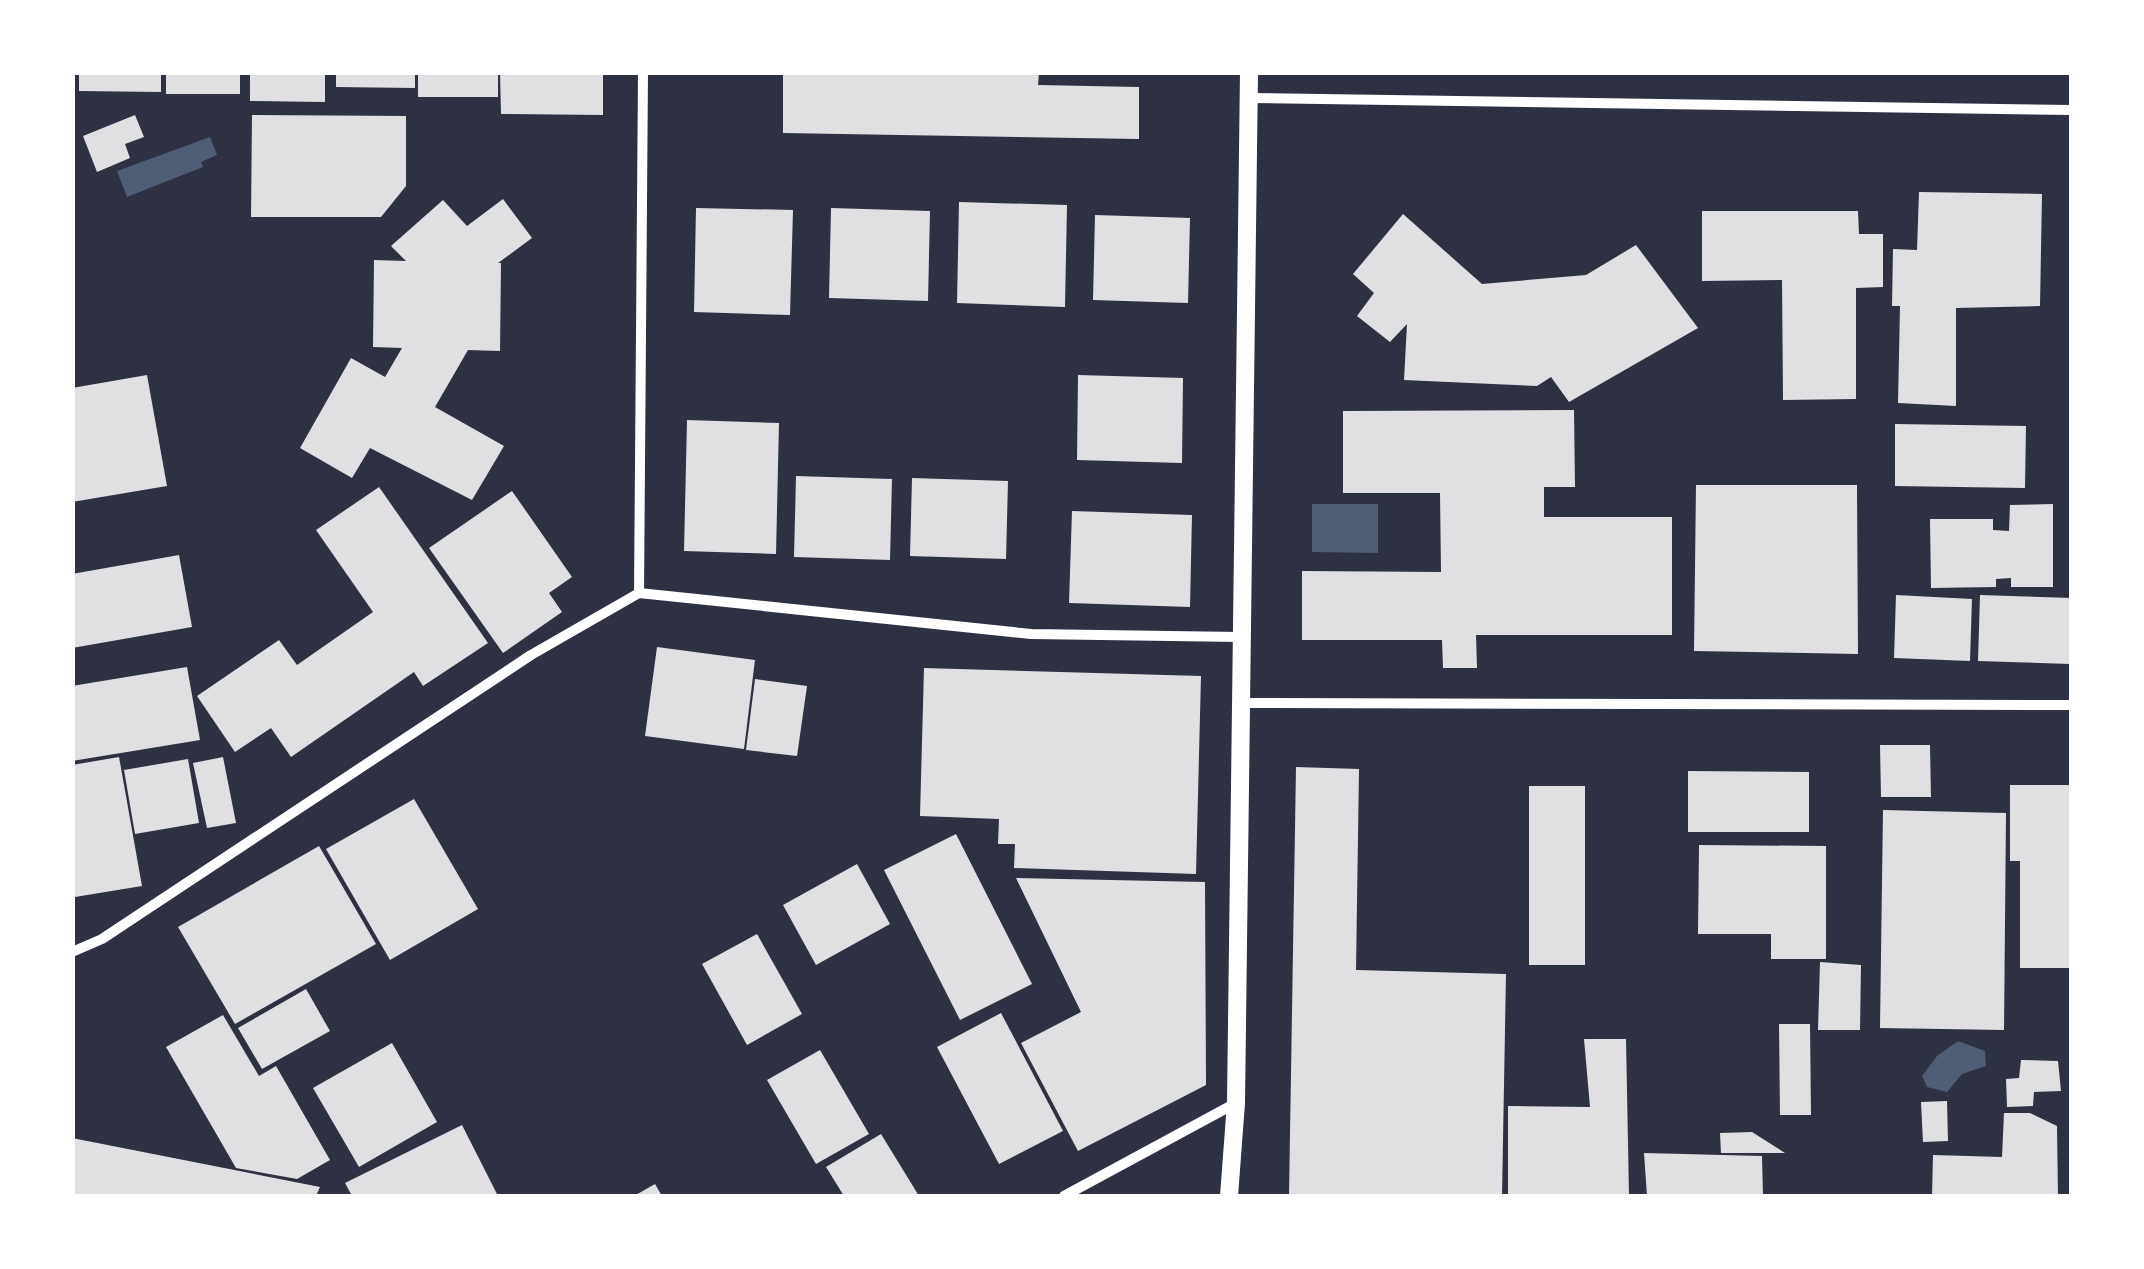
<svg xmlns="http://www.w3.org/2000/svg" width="2144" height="1269" font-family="'Noto Sans',sans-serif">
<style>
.water{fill:#4f5d75}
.building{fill:#e0e0e3}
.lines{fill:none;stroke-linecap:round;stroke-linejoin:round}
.minor{stroke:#fff;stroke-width:10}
.tertiary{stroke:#fff;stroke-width:18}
</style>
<rect width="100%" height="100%" fill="#2d3142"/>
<g class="water">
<polygon points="210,137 217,155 201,162 203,167 127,197 117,171"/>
<polygon points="1312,504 1378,504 1378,553 1312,552"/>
<polygon points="1958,1041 1985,1051 1986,1066 1962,1074 1947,1092 1927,1087 1922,1076 1937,1056"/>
</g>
<g class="building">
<polygon points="79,72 161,72 161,92 79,91"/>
<rect x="166" y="72" width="74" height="22"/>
<polygon points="250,72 325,72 325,102 250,101"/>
<polygon points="336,72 415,72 415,88 336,87"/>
<rect x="418" y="72" width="80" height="25"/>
<polygon points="500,72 603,72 603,115 501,114"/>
<polygon points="783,72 1039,72 1038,85 1139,87 1139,139 783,133"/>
<polygon points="135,115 144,137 125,144 130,158 97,172 83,136"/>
<polygon points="252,115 406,116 406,186 381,217 251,217"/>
<polygon points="1919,192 2042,194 2040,306 1956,308 1956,406 1898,403 1900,306 1892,306 1893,249 1917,250"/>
<polygon points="503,199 532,238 498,263 501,263 500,351 468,350 435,407 504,446 472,500 370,448 352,478 300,448 351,358 385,377 402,348 373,347 374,260 406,261 391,246 443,200 467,226"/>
<polygon points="959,202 1067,205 1065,307 957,303"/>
<polygon points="696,208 793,210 790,315 694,312"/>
<polygon points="831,208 930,211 928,301 829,298"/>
<polygon points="1702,211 1858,211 1859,234 1883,234 1883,287 1856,288 1856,399 1783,400 1782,280 1702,281"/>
<polygon points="1403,214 1482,284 1586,275 1636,245 1698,328 1569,402 1551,377 1537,386 1404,380 1407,324 1390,342 1357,316 1374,293 1353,274"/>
<polygon points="1095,215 1190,218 1188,303 1093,300"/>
<polygon points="147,375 167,486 72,502 72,388"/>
<polygon points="1078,375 1183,378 1182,463 1077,460"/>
<polygon points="1574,410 1575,487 1544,487 1544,517 1672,517 1672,635 1476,635 1477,668 1443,668 1442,640 1302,640 1302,571 1441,572 1440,493 1343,493 1343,411"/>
<polygon points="687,420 779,423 776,554 684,551"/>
<polygon points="1895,424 2026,426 2025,488 1895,486"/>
<polygon points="796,476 892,479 890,560 794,557"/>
<polygon points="912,478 1008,481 1006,559 910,556"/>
<polygon points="1696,485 1857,485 1858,654 1694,651"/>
<polygon points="379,487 488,643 423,686 414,672 291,757 271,728 235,752 197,696 279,640 297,665 373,612 316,530"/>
<polygon points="512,491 572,577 549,593 562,612 503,653 429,548"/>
<polygon points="2053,504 2053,587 2011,587 2011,578 1996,579 1996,587 1931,588 1930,519 1993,519 1993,530 2009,531 2010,505"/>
<polygon points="1072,511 1192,515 1190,607 1069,603"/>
<polygon points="179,555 192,627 72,648 72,574"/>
<polygon points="1896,595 1972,599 1970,661 1894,658"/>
<polygon points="1980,595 2072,598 2070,664 1978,661"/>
<polygon points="657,647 755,660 744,749 645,736"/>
<polygon points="187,667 200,740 72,761 72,686"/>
<polygon points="924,668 1201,676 1196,874 1014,868 1015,844 998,844 999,819 920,816"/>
<polygon points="755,679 807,686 797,756 746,750"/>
<polygon points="1880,745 1930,745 1931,797 1881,797"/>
<polygon points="119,757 142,886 75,897 72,765"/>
<polygon points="223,757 236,823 207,828 193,763"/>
<polygon points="188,759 199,823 135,834 124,770"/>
<polygon points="1296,767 1359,769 1356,970 1506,974 1502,1196 1289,1196"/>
<polygon points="1688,771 1809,772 1809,832 1688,832"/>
<polygon points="2010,785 2072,785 2072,968 2020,968 2020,861 2010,861"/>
<rect x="1529" y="786" width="56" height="179"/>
<polygon points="414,799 478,909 390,960 326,849"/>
<polygon points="1883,810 2006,813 2004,1030 1880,1028"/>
<polygon points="956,834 1032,984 960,1020 884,870"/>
<polygon points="1699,845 1826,846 1826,959 1771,959 1771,934 1698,934"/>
<polygon points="319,846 376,944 235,1024 178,927"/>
<polygon points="857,864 890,924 816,965 783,905"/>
<polygon points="1016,878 1205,882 1206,1085 1078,1151 1021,1043 1081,1012"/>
<polygon points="757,934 802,1014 747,1045 702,964"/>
<polygon points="1820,962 1861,965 1860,1030 1818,1030"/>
<polygon points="306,989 330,1031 262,1069 238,1028"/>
<polygon points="1001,1013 1063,1131 999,1164 937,1047"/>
<polygon points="223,1015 259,1076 276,1066 330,1160 297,1179 236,1168 166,1047"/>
<polygon points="1779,1024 1810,1024 1811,1115 1780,1115"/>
<polygon points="1584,1039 1626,1039 1629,1196 1508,1196 1508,1106 1590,1107"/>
<polygon points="392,1043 437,1122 359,1167 313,1088"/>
<polygon points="820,1050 869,1134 816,1164 767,1080"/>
<polygon points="2021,1060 2058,1061 2061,1091 2034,1092 2033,1106 2007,1107 2006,1079 2019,1078"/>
<polygon points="1947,1101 1948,1141 1923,1142 1921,1102"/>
<polygon points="2004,1113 2030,1113 2057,1126 2058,1196 1932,1196 1933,1155 2002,1157"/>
<polygon points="462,1125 498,1196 352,1196 345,1183"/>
<polygon points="1752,1132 1785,1153 1721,1153 1720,1133"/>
<polygon points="881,1134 919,1196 844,1196 826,1167"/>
<polygon points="72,1138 320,1187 316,1196 72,1196"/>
<polygon points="1644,1153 1762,1156 1763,1196 1647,1196"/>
<polygon points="655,1184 662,1196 634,1196"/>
</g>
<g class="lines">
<g class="minor">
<polyline points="1249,98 2072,110"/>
<polyline points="639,593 643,72"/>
<polyline points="1240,703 2072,705"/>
<polyline points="72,952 102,939 531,655 639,593 1031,634 1240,637"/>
<polyline points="1064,1196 1236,1103"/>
</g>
<polyline class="tertiary" points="1229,1196 1236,1103 1249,72"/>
</g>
<rect width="2144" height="1269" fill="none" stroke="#ffffff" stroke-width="150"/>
</svg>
